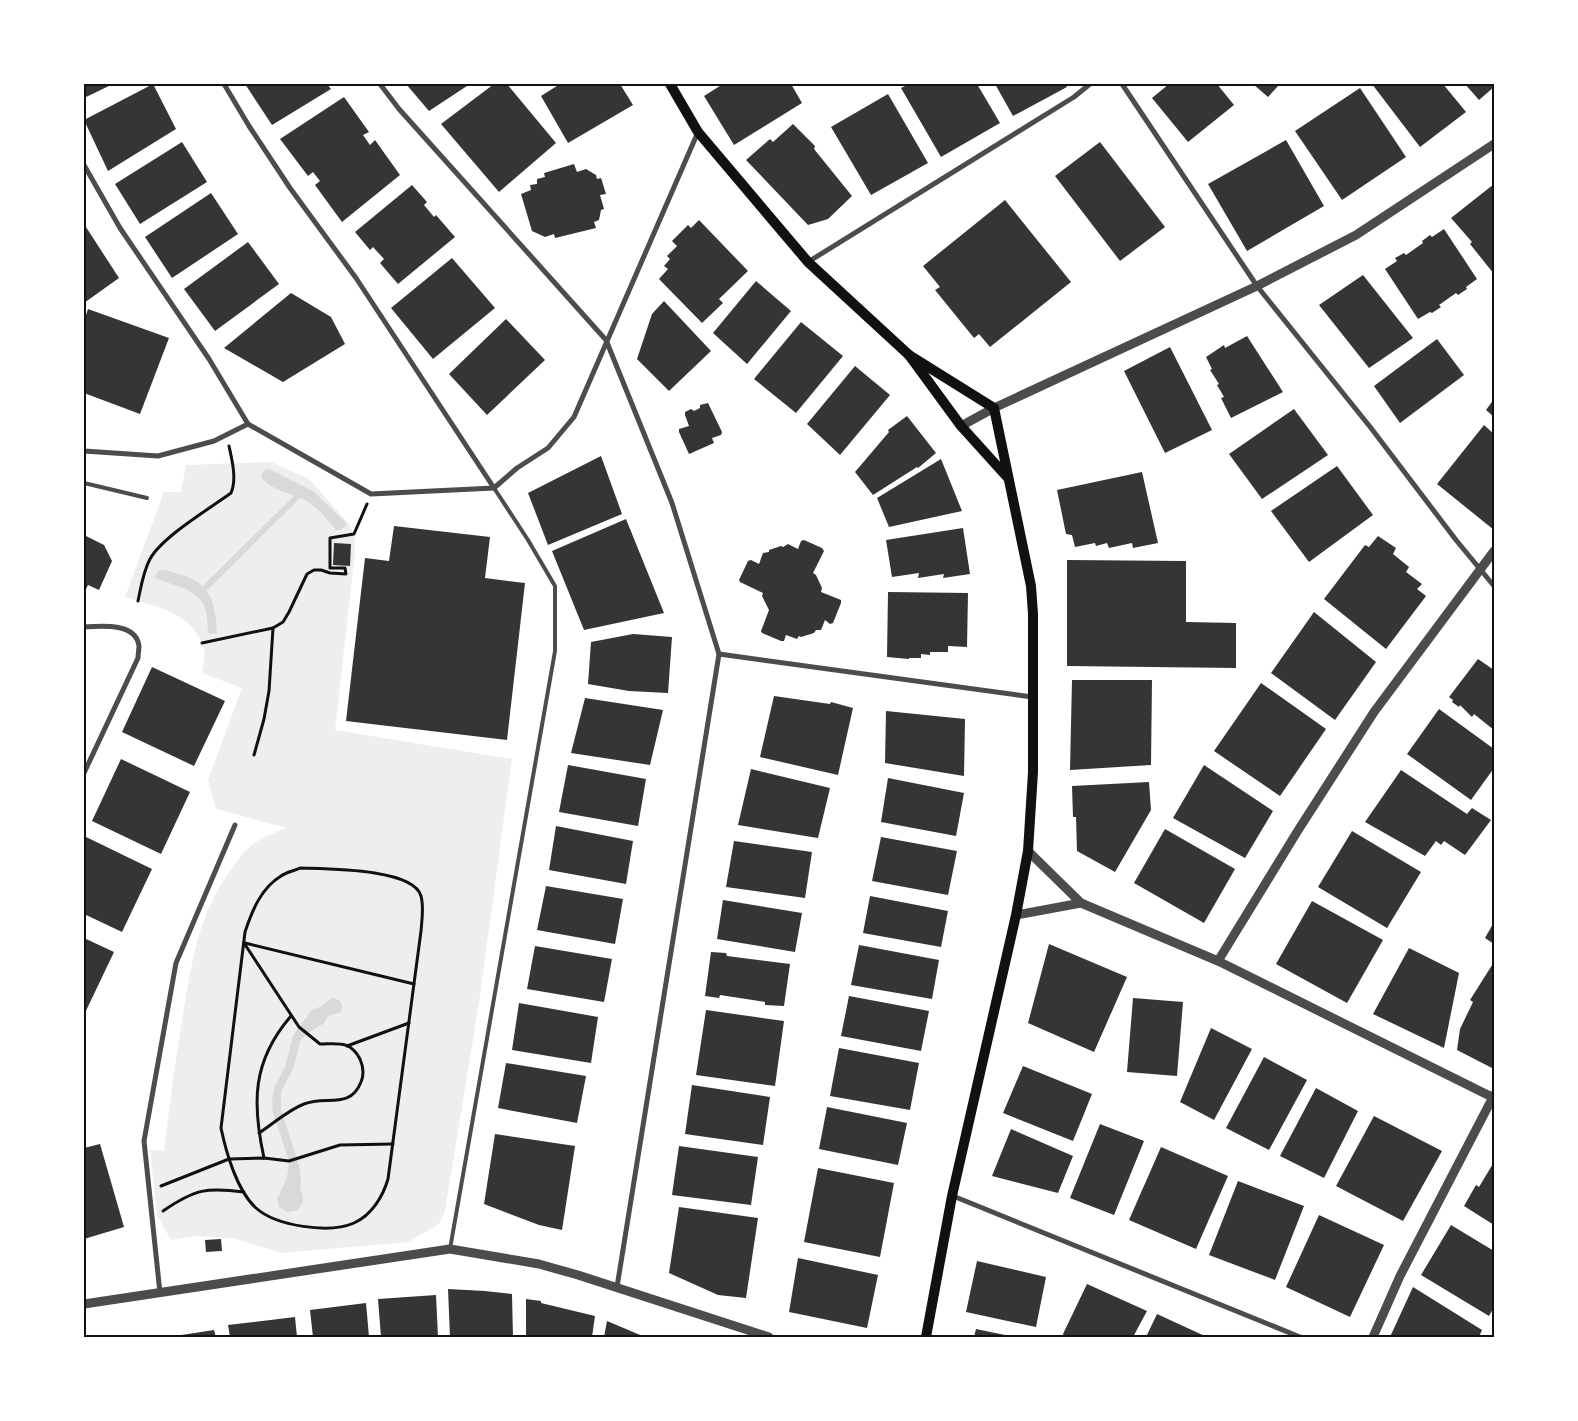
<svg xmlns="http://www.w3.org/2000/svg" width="1578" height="1421" font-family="Raleway,sans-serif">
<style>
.green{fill:#eee}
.water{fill:#d9d9d9}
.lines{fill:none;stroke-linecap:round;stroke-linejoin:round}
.stream{stroke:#d9d9d9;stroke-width:6}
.building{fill:#353535}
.path{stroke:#111;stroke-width:3}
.service{stroke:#4c4c4c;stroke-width:4}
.minor{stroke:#4c4c4c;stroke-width:5}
.tertiary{stroke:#4c4c4c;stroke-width:9}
.secondary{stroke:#111;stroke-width:10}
.neatline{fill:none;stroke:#111;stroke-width:2}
</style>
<rect width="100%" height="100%" fill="#fff"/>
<path class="green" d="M 271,462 L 309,479 L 348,523 L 354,534 L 355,551 L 335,730 L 512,759 L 479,1003 L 445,1211 L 439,1224 L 408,1242 L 281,1253 L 233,1238 L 197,1236 L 171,1240 L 157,1215 L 150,1150 L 164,1151 C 169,1107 175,1064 182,1020 C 192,963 197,914 233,867 C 238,859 245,850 253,844 C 263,836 275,833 286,828 L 216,809 L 208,780 L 242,688 L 202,673 C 203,666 206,656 204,650 C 196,614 156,606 125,597 L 164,492 L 181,492 L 186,465 Z"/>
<g class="water">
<path d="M 269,469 L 313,491 L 347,524 L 341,530 L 336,530 C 327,519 317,507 305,500 C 291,493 269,490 261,476 L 264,470 Z"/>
<path d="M 165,570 C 207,580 215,592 217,634 L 208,633 C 209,589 188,591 155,578 L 158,571 Z"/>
<path d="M 332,998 C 341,999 344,1005 341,1012 L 328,1016 L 324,1023 L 304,1036 L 300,1041 L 294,1067 L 281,1092 L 281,1109 L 299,1165 L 301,1181 L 300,1189 L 302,1193 L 303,1201 L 299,1209 L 295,1211 L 287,1212 L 279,1207 L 277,1199 L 287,1178 L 289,1161 L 273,1113 L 272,1099 L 275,1086 L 285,1067 L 293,1036 L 299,1027 L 312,1010 L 318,1008 Z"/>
</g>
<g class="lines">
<polyline class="stream" points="205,588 297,497"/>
</g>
<g class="building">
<polygon points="84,84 113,84 84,98"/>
<polygon points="153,84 176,129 108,171 84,120"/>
<polygon points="245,84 327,84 331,89 272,125"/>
<polygon points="406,84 470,84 429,111"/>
<polygon points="494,84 507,84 556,143 499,192 441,124"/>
<polygon points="560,84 620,84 633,105 568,143 541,96"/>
<polygon points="723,84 791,84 802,103 734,145 704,96"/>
<polygon points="909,84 977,84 1000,123 941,157 901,88"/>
<polygon points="995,84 1065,84 1067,87 1013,116"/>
<polygon points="1169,84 1217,84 1234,105 1188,142 1152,98"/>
<polygon points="1253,84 1280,84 1268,97"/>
<polygon points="1372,84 1443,84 1466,112 1420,147"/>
<polygon points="1465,84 1494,84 1494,87 1479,100"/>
<polygon points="1360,88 1406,157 1342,200 1295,131"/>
<polygon points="888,94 928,163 871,195 831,127"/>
<polygon points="344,97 369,132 363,135 370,145 375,140 400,175 342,222 315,185 320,181 313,172 308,176 280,139"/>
<polygon points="793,124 815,146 814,149 852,196 828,219 808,225 746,160 770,139 773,142"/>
<polygon points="1286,140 1324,206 1247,251 1208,184"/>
<polygon points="182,142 207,182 140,224 115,184"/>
<polygon points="1100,142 1165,227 1120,261 1055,176"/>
<polygon points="574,164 577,172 586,169 596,175 597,179 601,178 606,194 600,195 604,209 601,210 599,220 594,222 596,228 555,238 554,234 545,237 532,231 521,194 531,190 530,185 537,184 537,179 545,177 544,173"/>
<polygon points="1494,184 1494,274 1470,244 1472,242 1451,218"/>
<polygon points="412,185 427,202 424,205 434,217 436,215 455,237 398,284 380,263 384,259 373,247 370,250 355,232"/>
<polygon points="211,193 238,234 172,278 145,237"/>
<polygon points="1005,200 1071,282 990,347 979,334 974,338 935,290 940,287 923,266"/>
<polygon points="699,220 748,271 719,299 723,303 702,323 659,279 668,269 664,266 670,259 667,256 677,246 672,241 688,225 691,228"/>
<polygon points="84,224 119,278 84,303"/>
<polygon points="1444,229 1477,279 1466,287 1467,289 1458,295 1456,293 1439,305 1441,307 1432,313 1430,312 1418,319 1385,269 1397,261 1395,258 1404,253 1406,255 1423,243 1422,241 1430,235 1432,237"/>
<polygon points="248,242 279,284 215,331 184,289"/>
<polygon points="452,258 495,308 433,359 391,308"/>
<polygon points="1363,275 1413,338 1369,368 1319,305"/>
<polygon points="756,281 791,311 747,364 713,333"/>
<polygon points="291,293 331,317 345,344 283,382 224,348"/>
<polygon points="664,301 711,351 669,391 637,359 652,314"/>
<polygon points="88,309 169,338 140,414 84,393 84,321"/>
<polygon points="506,319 545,360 487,415 449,374"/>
<polygon points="801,322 843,356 796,413 754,379"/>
<polygon points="1247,336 1283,392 1231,418 1221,398 1224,397 1217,385 1219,384 1210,370 1212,369 1206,357 1224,345 1225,348"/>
<polygon points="1437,339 1464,375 1400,423 1374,386"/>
<polygon points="1170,347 1212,430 1165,453 1124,371"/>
<polygon points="855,366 890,395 840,455 807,424"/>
<polygon points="1494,399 1494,417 1486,410"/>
<polygon points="708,403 722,432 721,435 712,438 714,443 689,454 679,432 679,429 689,426 685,415 685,412 691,409 694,411 700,408 700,405"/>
<polygon points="1294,409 1328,455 1262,499 1229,454"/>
<polygon points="907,416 936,453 918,468 917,467 873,495 855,472 889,432 888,430"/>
<polygon points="1484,425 1494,434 1494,530 1437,484"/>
<polygon points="601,456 622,514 548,545 528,493"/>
<polygon points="941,459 962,511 889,527 877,498"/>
<polygon points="1337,466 1373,515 1309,562 1271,511"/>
<polygon points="1142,472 1158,543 1133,548 1132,543 1109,548 1107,543 1096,546 1095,543 1075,547 1072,535 1066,534 1057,490"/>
<polygon points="626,519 664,613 584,630 552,551"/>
<polygon points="394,526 490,537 485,578 525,583 507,740 346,721 365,558 389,561"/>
<polygon points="963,528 970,574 943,578 944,574 918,578 919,573 892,577 886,540"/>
<polygon points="84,535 104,545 112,561 99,590 88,585 84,593"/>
<polygon points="1378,536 1396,548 1393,554 1409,567 1406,572 1422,584 1417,589 1426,596 1386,649 1324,599 1365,545 1369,547"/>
<polygon points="804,540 822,548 824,551 813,573 816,575 822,588 821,592 841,600 841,603 833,623 830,624 825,620 821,630 816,630 814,633 801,637 799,636 797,639 786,635 784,641 781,641 762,633 761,631 769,610 762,596 763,593 740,582 739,580 748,561 751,560 759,564 763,553 769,552 769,550 781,546 783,547 788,544 798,549 801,541"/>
<polygon points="334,543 351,544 350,566 333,565"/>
<polygon points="1067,560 1186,561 1186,622 1236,623 1236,668 1067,666"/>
<polygon points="888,592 968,593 967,647 948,646 948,652 930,652 930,655 921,654 921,658 909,658 909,659 887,657"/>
<polygon points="1314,612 1376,662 1335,720 1271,673"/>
<polygon points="633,634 672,637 668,693 629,691 588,684 591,642"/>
<polygon points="1478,659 1494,670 1494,730 1474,714 1472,717 1460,705 1459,707 1452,702 1453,700 1449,697"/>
<polygon points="152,667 225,701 194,766 122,732"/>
<polygon points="1072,680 1152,680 1151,765 1070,770"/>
<polygon points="1261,683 1326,729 1280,796 1214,751"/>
<polygon points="774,696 830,704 831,702 853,708 838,775 760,757"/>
<polygon points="585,698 663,710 650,765 571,753"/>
<polygon points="1439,709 1494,749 1494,768 1471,800 1407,754"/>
<polygon points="886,711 965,719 964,776 885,763"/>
<polygon points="121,759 190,792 161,854 92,821"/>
<polygon points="568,765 646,779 638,826 559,812"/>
<polygon points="1204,765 1273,811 1245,858 1173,818"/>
<polygon points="751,769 830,788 818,838 738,825"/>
<polygon points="1401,770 1467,814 1472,808 1491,820 1465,855 1444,841 1441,845 1436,841 1425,856 1365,822"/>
<polygon points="888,778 964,793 956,836 881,822"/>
<polygon points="1149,782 1151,810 1115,872 1077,851 1076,817 1073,817 1072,786"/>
<polygon points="556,826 633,841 626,884 549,870"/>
<polygon points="1165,829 1235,869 1204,923 1134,883"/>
<polygon points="1352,831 1421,872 1387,928 1318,887"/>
<polygon points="84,836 152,869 122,932 84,914"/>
<polygon points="881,837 957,851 948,895 872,881"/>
<polygon points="734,841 812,852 805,898 726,887"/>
<polygon points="546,886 623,899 615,944 537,930"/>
<polygon points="870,896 948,911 941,947 863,933"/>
<polygon points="723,900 802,913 795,952 717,939"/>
<polygon points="1312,901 1383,940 1347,1003 1276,964"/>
<polygon points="1494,922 1494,944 1485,938"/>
<polygon points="84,938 114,952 84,1015"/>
<polygon points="1049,944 1127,977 1094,1052 1028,1023"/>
<polygon points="859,945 939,960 932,999 851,985"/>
<polygon points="535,946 612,959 604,1002 527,989"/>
<polygon points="1409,948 1459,973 1444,1048 1373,1014"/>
<polygon points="711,952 726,953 727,956 790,964 784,1006 765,1005 765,1002 720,995 719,998 705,996"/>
<polygon points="1494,962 1494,1064 1492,1068 1457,1050 1460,1029 1473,1002 1470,1000"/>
<polygon points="849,996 929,1011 921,1051 841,1036"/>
<polygon points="1133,998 1183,1002 1177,1076 1127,1072"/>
<polygon points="519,1003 598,1017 591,1063 512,1050"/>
<polygon points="706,1010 784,1021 775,1086 696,1075"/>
<polygon points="1211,1028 1252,1049 1214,1120 1180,1102"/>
<polygon points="839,1048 919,1063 910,1110 830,1096"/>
<polygon points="1264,1057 1307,1080 1269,1150 1226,1128"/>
<polygon points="506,1063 586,1076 577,1123 498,1108"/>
<polygon points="1023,1066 1092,1094 1073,1141 1003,1113"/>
<polygon points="692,1085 770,1097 763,1145 685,1134"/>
<polygon points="1316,1088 1358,1111 1324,1178 1280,1156"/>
<polygon points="827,1107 907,1123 898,1165 819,1149"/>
<polygon points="1374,1116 1442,1151 1403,1221 1336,1186"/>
<polygon points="1100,1124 1144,1141 1114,1215 1070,1198"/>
<polygon points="1011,1129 1073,1156 1058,1193 992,1176"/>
<polygon points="495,1134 575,1146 562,1230 539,1225 484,1204"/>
<polygon points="100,1144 124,1227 84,1239 84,1148"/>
<polygon points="679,1146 758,1157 751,1205 672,1195"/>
<polygon points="1161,1147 1228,1176 1196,1249 1129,1220"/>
<polygon points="1494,1162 1494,1225 1464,1206 1476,1185 1479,1187"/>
<polygon points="818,1168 894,1183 880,1257 804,1242"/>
<polygon points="1238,1181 1304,1206 1275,1280 1209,1255"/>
<polygon points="679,1207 758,1218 746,1298 718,1295 669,1273"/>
<polygon points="1319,1215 1384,1245 1350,1317 1286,1287"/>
<polygon points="1451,1225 1494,1251 1494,1307 1489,1316 1421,1275"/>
<polygon points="221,1239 222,1251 206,1252 205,1240"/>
<polygon points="798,1258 878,1275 867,1328 789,1312"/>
<polygon points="977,1261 1046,1277 1036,1327 966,1312"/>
<polygon points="1087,1284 1147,1311 1133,1337 1064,1337 1063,1334"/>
<polygon points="1413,1287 1482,1330 1479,1337 1390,1337"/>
<polygon points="448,1289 485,1291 512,1294 513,1337 450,1337"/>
<polygon points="436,1295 438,1337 381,1337 378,1299"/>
<polygon points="526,1299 541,1301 541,1303 595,1316 592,1337 526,1337"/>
<polygon points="366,1303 369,1337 313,1337 310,1310"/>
<polygon points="1157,1314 1207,1337 1146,1337"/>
<polygon points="295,1317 297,1337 230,1337 228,1325"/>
<polygon points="607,1321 645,1337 604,1337"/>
<polygon points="976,1329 1010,1336 1010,1337 974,1337"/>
<polygon points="214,1330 216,1337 175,1337 175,1336"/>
</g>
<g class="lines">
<g class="path">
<path d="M 138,601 C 141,587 143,572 150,559 C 162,537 209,509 231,493 C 237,479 232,460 229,446"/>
<polyline points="202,643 273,628 283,622 289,612 307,574 314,570 321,570 330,573 346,574 345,568 330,568 330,538 354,534 367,504"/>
<polyline points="254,755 264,719 269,691 273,628"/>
<path d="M 300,868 C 324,869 413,868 421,896 C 424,907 422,920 421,931 L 388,1179 C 383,1196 372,1215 354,1223 C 329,1234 276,1226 256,1208 C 237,1191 226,1152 221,1128 L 245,932 C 252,911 261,888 281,876 C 286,872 294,871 300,868 Z"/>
<path d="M 244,943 L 299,1027 L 320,1044 C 337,1044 350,1040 360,1059 C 363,1066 364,1075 361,1082 C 350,1110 326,1095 304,1104 C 288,1110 273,1124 259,1133"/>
<polyline points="245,943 414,984"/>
<polyline points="347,1046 409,1023"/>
<path d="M 264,1158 C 252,1103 252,1061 291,1016"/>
<polyline points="161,1186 229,1159 264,1158 289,1161 340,1145 393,1144"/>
<path d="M 163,1211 C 195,1189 207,1187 244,1192"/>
</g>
<g class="service">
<polyline points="84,483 147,498"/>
<polyline points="450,1249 555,651 555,586 528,540 494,488"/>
</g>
<g class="minor">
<polyline points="224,84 249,126 290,188 356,278 494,488"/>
<polyline points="380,84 399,109 606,340 672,503 719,654 617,1287"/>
<polyline points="1122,84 1257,286 1371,428 1456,540 1494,586"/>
<polyline points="84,165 120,228 209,359 248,424"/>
<polyline points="808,262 1074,97 1090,84"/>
<polyline points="84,451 158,456 214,441 248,424 371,494 494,488 517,468 548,448 574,417 698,132"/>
<path d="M 84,627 C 100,626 136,622 139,646 C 139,649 138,654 138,658 L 84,773"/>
<polyline points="719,654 1032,697"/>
<polyline points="953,1196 1300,1337"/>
<polyline points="160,1293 144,1141 176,963 235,825"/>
</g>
<g class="tertiary">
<polyline points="961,426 994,408 1257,286 1356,235 1494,144"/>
<polyline points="1028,851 1081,903 1218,961 1494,1098"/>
<polyline points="1016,915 1081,903"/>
<polyline points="1218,961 1297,832 1374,712 1494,551"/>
<polyline points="84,1304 450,1249 539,1264 578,1275 769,1337"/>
<polyline points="1373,1337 1400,1276 1494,1095"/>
</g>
<g class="secondary">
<polyline points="670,84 698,132 808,262 909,355 961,426 1008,478"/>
<polyline points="909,355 994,408 1031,586 1033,614 1033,772 1028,851 1016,915 952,1196 926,1337"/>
</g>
</g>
<rect width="1578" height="1421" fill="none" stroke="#ffffff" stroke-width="170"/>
<rect x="85" y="85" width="1408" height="1251" class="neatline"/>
</svg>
